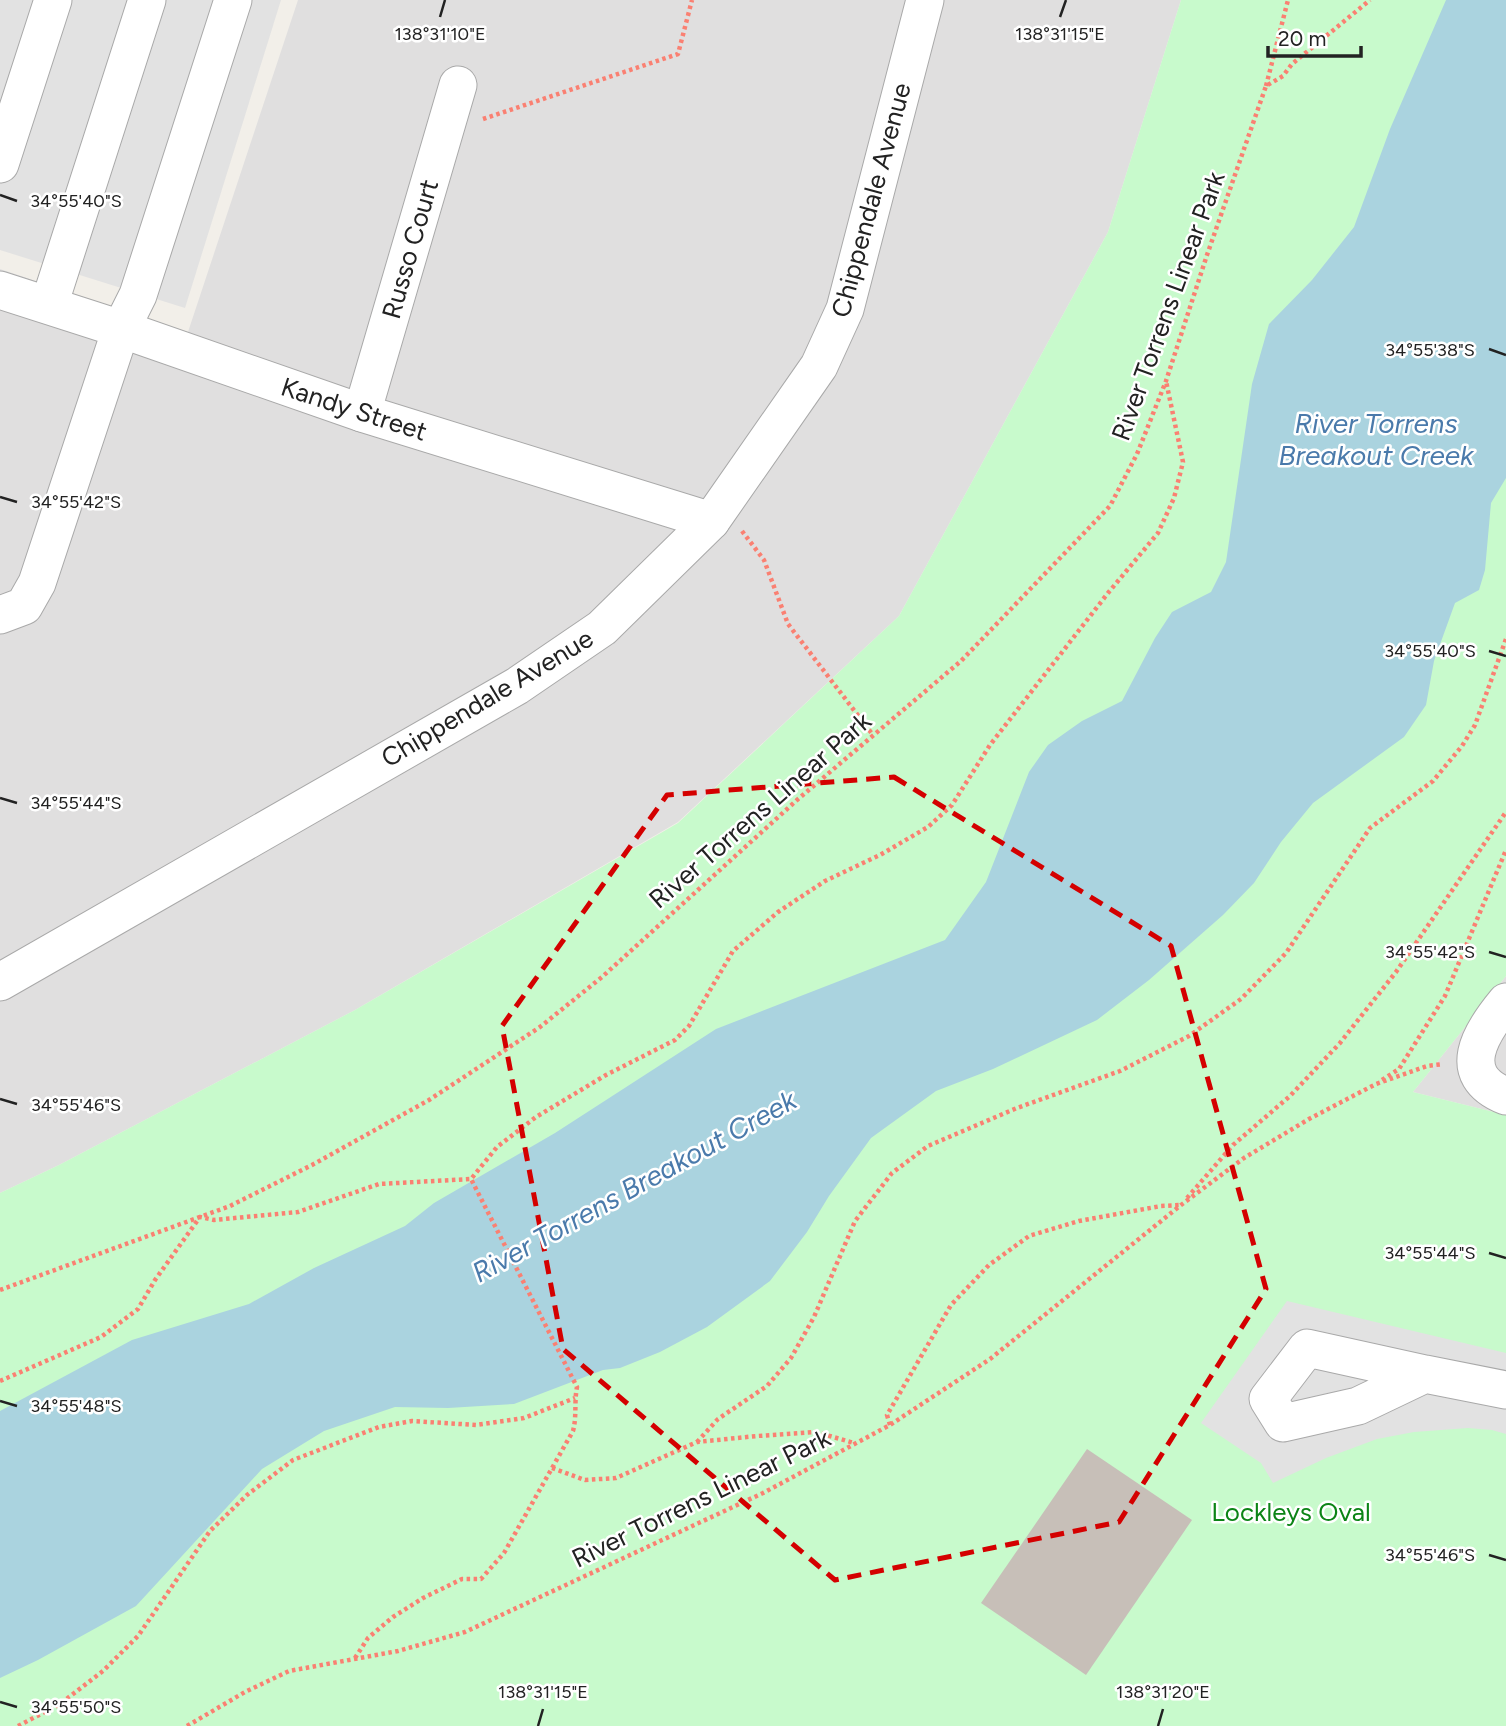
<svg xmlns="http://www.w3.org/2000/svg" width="1506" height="1726" font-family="Figtree,sans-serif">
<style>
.residential{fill:#e0dfdf}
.park{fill:#c8facc}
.parking{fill:#e2e2e2}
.water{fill:#aad3df}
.building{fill:#c7bfb8}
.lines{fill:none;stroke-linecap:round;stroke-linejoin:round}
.minor-casing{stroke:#a9a9a9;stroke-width:39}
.path{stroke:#fa8072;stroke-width:4.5;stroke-dasharray:3.5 3.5;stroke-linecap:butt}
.minor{stroke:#fff;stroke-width:37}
.marked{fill:none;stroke:#d40000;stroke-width:5;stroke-dasharray:14 9;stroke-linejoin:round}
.ticks{fill:none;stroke:#222;stroke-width:2.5}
.labels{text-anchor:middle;stroke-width:5;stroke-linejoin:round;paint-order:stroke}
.street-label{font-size:26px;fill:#222;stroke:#fff}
.park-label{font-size:26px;fill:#0c8416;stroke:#fff}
.water-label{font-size:28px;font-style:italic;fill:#4a7aab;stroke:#fff}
.ticks-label{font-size:18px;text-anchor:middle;fill:#222;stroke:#fff;stroke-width:5;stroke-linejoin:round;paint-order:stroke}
</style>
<rect width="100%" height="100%" fill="#f2efe9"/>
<g class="residential">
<polygon points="298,0 1181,0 1108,232 899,616 678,822 355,1010 59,1165 0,1193 0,269 188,332"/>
<polygon points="1506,976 1506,1115 1413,1092"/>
</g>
<polygon class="park" points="1181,0 1506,0 1506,976 1413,1092 1506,1115 1506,1726 0,1726 0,1193 59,1165 355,1010 678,823 899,616 1108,232"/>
<g class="parking">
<polygon points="0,0 281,0 185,308 0,250"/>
<polygon points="1287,1301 1506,1353 1506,1434 1492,1430 1468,1428 1414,1432 1377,1439 1326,1458 1273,1483 1261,1463 1201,1423"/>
</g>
<polygon class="water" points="1446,0 1506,0 1506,478 1491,503 1485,570 1479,590 1455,603 1434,661 1426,705 1404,737 1313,803 1281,842 1254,883 1223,915 1149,980 1097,1020 993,1069 936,1091 871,1138 829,1196 807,1232 770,1281 707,1327 660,1352 620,1368 603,1370 514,1404 448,1408 395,1407 324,1431 262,1469 136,1606 38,1660 0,1678 0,1411 132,1340 249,1304 314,1268 405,1226 434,1203 555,1133 716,1029 945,940 986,882 1029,772 1048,745 1082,721 1122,701 1155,638 1172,612 1211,592 1226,562 1252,384 1269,324 1312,280 1354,227 1390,129"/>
<polygon class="building" points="1087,1449 1192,1520 1086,1675 981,1603"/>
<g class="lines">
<g class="minor-casing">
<g id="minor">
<polyline points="0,164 53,0"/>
<polyline points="0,290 121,329 362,413 711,521"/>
<polyline points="49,305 147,0"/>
<polyline points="362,413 458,85"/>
<polyline points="0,615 24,606 37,583 121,329 138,295 233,0"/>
<polyline points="0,982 517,686 602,628 711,521 819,366 845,309 925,0"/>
<path d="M 1506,1002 C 1481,1032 1453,1075 1506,1096"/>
<polyline points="1425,1374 1307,1348 1268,1399 1283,1423 1358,1406 1425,1374 1506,1390"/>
</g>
</g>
<g class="path">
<polyline points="1266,86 1288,0"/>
<polyline points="483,119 678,54 692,0"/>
<polyline points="742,531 764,560 788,624 873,735"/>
<polyline points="1382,1080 1399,1069 1445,996 1506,850"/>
<polyline points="1187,1198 1233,1145 1290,1096 1340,1043 1396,972 1506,812"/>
<polyline points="0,1290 230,1206 312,1165 429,1100 540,1027 602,977 797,800 961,661 1110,506 1137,454 1166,381 1207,255 1266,86 1283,76 1292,64 1370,0"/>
<polyline points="0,1381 101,1337 138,1309 155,1280 200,1217 214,1220 298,1212 379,1184 471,1179 497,1147 536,1117 606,1075 675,1040 689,1026 733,951 778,912 825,881 880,855 928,827 952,805 990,745 1108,593 1158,533 1174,498 1183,462 1166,381"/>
<polyline points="890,1425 887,1415 951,1305 989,1265 1029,1236 1079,1221 1161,1206 1181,1205"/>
<polyline points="697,1442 718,1419 767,1386 791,1358 814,1317 855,1221 892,1173 928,1146 1017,1108 1120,1071 1189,1036 1241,999 1286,953 1370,828 1433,781 1462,746 1475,725 1506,639"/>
<polyline points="552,1468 585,1480 616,1478 697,1442 757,1436 816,1432 854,1443"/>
<path d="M 355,1658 L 368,1638 L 393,1617 L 423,1598 L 462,1579 L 481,1579 L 504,1553 L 573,1431 C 577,1416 574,1402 577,1387 L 471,1179"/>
<polyline points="18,1726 60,1704 103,1671 138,1636 210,1531 247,1495 293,1460 379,1427 412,1421 476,1425 524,1418 575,1398"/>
<polyline points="187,1726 245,1692 289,1671 398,1651 465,1632 763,1493 890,1425 990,1359 1181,1205 1244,1158 1309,1119 1376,1084 1427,1066 1443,1064"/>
</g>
<use href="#minor" class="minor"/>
</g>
<path class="marked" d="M 894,777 L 1171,946 L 1266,1289 L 1119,1522 L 835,1580 L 563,1349 L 502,1026 L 667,795 Z"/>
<path class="ticks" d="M 440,17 L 445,0M 1060,17 L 1066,0M 0,195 L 17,201M 1489,349 L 1506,355M 0,497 L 17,502M 1489,651 L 1506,656M 0,798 L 17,803M 1489,952 L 1506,957M 0,1099 L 17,1104M 1489,1253 L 1506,1258M 0,1401 L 17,1406M 1489,1555 L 1506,1560M 0,1702 L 17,1707M 538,1726 L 543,1709M 1158,1726 L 1163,1709"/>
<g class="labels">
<g class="street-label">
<text transform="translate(871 200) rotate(-75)" y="9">Chippendale Avenue</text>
<text transform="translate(410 249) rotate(-74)" y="9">Russo Court</text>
<text transform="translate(1168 306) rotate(-70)" y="9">River Torrens Linear Park</text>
<text transform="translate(354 409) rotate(18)" y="9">Kandy Street</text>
<text transform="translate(487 698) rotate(-31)" y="9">Chippendale Avenue</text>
<text transform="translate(760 810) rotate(-41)" y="9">River Torrens Linear Park</text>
<text transform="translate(701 1498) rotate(-26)" y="9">River Torrens Linear Park</text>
</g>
<g class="park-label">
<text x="1291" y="1521">Lockleys Oval</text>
</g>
<g class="water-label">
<text x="1376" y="433">River Torrens<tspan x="1376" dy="32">Breakout Creek</tspan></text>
<text transform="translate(634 1186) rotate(-29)" y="10">River Torrens Breakout Creek</text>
</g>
</g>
<g class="ticks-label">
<text x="440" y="40">138°31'10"E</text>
<text x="1060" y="40">138°31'15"E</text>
<text x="76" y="207">34°55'40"S</text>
<text x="1430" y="356">34°55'38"S</text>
<text x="76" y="508">34°55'42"S</text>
<text x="1430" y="657">34°55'40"S</text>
<text x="76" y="809">34°55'44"S</text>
<text x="1430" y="958">34°55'42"S</text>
<text x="76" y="1111">34°55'46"S</text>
<text x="1430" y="1259">34°55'44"S</text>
<text x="76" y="1412">34°55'48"S</text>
<text x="1430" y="1561">34°55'46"S</text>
<text x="543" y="1698">138°31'15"E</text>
<text x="1163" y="1698">138°31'20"E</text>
<text x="76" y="1713">34°55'50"S</text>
</g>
<path d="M1268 46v10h93v-10" fill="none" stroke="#222222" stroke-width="3.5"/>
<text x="1278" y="46" font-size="21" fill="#222222" stroke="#ffffff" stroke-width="5" paint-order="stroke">20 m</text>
</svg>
